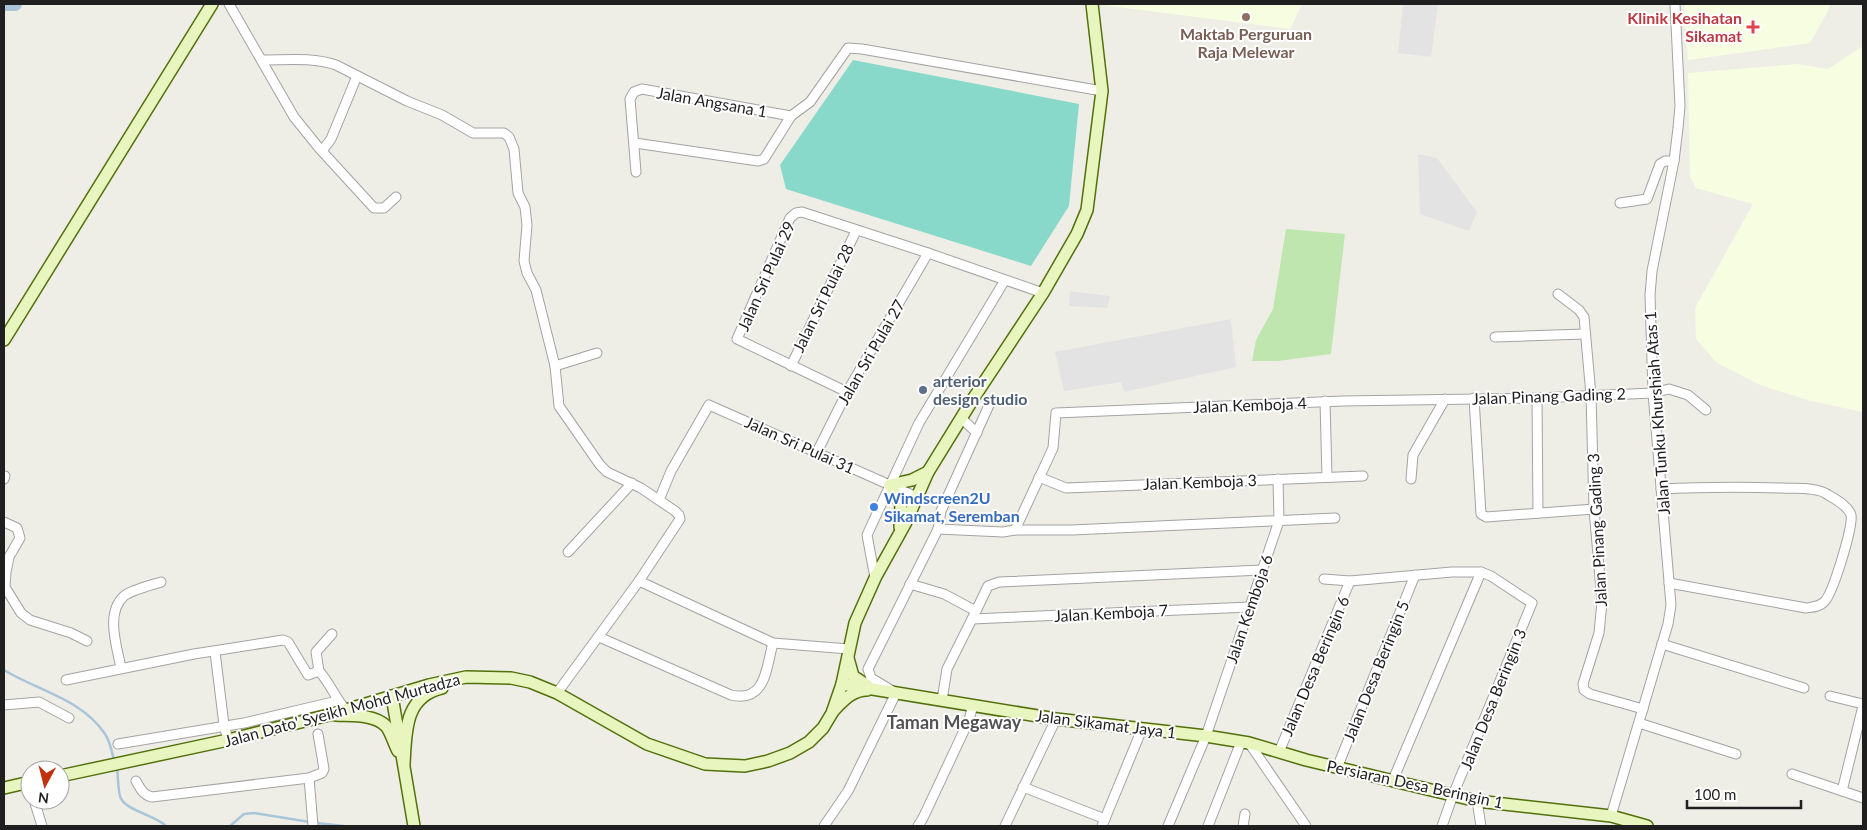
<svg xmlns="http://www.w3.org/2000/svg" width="1867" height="830" font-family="Lato,sans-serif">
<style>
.education{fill:#f7fde1}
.grass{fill:#bfe6af}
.pitch{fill:#89d9ca}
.parking{fill:#e3e3e3}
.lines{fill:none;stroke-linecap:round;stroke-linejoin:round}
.stream{stroke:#a9c5da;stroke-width:2.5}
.river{stroke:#a9c5da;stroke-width:14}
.street-casing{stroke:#a3a3a3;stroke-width:11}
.secondary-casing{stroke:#52700c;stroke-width:14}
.street{stroke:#fff;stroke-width:9}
.secondary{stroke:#e8f5be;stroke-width:11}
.education-dot{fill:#8d6e63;stroke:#fff;stroke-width:2}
.health-dot{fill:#e0444e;stroke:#fff;stroke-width:2}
.service-dot{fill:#5c6f8a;stroke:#fff;stroke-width:2}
.shop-dot{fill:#3f7fe0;stroke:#fff;stroke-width:2}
.labels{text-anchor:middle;stroke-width:4;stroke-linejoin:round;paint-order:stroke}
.health-label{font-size:16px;font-weight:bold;fill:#be3a42;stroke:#fff;text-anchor:end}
.education-label{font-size:16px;font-weight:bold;fill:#785e54;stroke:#fff}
.street-label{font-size:16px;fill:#1f1f1f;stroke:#fff}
.service-label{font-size:16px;font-weight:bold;fill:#4e5e75;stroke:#fff;text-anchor:start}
.shop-label{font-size:16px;font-weight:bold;fill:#366cbe;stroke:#fff;text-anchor:start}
.neighbourhood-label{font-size:18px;font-weight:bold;fill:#525252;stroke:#fff}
</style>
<rect width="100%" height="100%" fill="#efeee6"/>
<g class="education">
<polygon points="1103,4 1302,4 1290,29 1103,5"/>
<polygon points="1684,4 1830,4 1828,11 1810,43 1688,60"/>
<polygon points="1863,46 1863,412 1811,401 1760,385 1717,363 1696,339 1695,308 1753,204 1696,188 1690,177 1688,73 1797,64 1828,69"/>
</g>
<polygon class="grass" points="1286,229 1345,234 1331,354 1278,361 1252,361 1256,340 1273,309"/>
<polygon class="pitch" points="853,60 1079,104 1069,206 1031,266 786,189 780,165"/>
<g class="parking">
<polygon points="1403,4 1438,4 1431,57 1398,53"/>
<polygon points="1418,154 1437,158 1477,212 1469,231 1420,214"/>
<polygon points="1070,291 1110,296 1107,308 1069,306"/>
<polygon points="1231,319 1236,367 1124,392 1121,382 1064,391 1055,352"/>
</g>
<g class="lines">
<g class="stream">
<path d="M 4,670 C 38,691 82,699 105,734 C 110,741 112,752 114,760"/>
<path d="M 117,768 C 118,776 118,789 120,796 C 123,810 155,815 166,826"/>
<polyline points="316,823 344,826"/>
<polyline points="230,826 244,814 254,813 310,822"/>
</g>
<polyline class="river" points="7,4 15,4"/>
<g class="street-casing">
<g id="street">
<polyline points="229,4 294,117 319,148 374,208 384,208 396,197"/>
<path d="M 262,60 C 287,60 312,57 336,65 L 407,101 L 442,115 L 473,133 L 504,133 L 509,137 L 514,149 L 518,193 L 525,207 L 527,225 L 524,261 L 527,273 L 536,290 L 555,366 L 559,406 L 600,465 L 607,472 L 641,488 L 675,511 L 679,515 L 680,519 L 639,581 L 557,693"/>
<polyline points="635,143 758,161 764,159 791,116 810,102 848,48 862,49 1102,91"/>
<polyline points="322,151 331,139 357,76"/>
<polyline points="636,172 630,99 634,92 642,89 791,116"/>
<polyline points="1620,203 1647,199 1660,164 1665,161 1674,161"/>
<polyline points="1558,294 1579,310 1584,317 1591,395 1594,509 1602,602 1599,633 1583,684 1584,690 1590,694 1643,709"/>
<polyline points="1495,337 1585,334"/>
<polyline points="555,366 597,353"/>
<polyline points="791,366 856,231"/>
<polyline points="847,392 737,339 790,218 796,213 802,212 928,253 1043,293"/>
<polyline points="1474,398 1481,514 1486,517 1594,509"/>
<polyline points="1537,398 1538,513"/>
<polyline points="1325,401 1327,477"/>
<polyline points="961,418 977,433"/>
<polyline points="817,452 847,392 928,253"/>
<polyline points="1039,477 1066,488 1363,476"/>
<polyline points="4,479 5,476"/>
<polyline points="1411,479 1413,455 1445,399"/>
<path d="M 1661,489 C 1702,487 1742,487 1783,488 C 1796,489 1814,487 1825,493 C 1833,498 1848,505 1851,515 C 1853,527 1833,594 1824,602 C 1819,607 1813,607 1806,608 L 1669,583"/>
<polyline points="659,500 671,471 709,405 917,497"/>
<polyline points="4,522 17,528 20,538 9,557 6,572 5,587 21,613 30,620 71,633 87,641"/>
<polyline points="938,529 1003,532 1015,530 1053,448 1056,413 1343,401 1537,398 1653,393 1669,389 1688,395 1706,410"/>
<polyline points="1015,530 1072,530 1335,518"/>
<polyline points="568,552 632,483"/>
<polyline points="875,578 867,535 919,423 1005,280"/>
<polyline points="1324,579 1350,581 1452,572 1481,572 1491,576 1532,603 1453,795 1442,826"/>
<polyline points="639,581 773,643 849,649"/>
<polyline points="910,584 944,594 976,611 988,586 999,582 1262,570"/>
<polyline points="972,619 1250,607"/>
<path d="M 599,637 L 731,695 C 766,703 766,668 773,643"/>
<polyline points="1662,644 1804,688"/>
<polyline points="215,652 224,725 228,740"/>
<path d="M 121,668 C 117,647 105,613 124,596 C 131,590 152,585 161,582"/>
<polyline points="319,671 316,652 332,634"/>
<path d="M 66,680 L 194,654 L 283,640 L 288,642 L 308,675 L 319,671 C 330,683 335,698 346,710"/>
<polyline points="1830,696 1863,704"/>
<polyline points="942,700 947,669 974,615"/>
<polyline points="4,705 39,702 69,718"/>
<polyline points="1639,723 1736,754"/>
<polyline points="1249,743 1306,826"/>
<polyline points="118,744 244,723 337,701"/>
<polyline points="1279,752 1350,581"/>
<polyline points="1337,768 1415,575"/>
<polyline points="1792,774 1863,798"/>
<polyline points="309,778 313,826"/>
<polyline points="1393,780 1481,572"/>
<path d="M 136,781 C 140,788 143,795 152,797 L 309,778 L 322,773 L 324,769 L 318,734"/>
<polyline points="1023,787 1105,819"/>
<polyline points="1842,791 1863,706"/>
<polyline points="34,800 42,826"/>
<polyline points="1477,801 1481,826"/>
<polyline points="1611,816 1668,624 1671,605 1653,393 1650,295 1652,271 1674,161 1678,128 1680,106 1675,4"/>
<polyline points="824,826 848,791 896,693 871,678 868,669 938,529 941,511 990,403"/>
<polyline points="918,826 923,818 969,720 973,705"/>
<polyline points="1005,826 1056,719"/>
<polyline points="1102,826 1142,729"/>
<polyline points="1168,826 1206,736 1279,521 1278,479"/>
<polyline points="1208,826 1241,742"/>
<polyline points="1243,826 1245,814"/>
</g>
</g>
<g class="secondary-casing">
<g id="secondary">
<polyline points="4,340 212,4"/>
<polyline points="900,527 901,504 890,485 912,480 928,472"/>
<polyline points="848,658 853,676 868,686"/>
<polyline points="842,684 1056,719 1206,736 1249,743 1306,760 1477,801 1611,816 1647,826"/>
<polyline points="392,696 414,826"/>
<path d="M 833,711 C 843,701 852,690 867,690"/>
<path d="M 336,715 C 352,716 374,714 386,726 C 391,732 394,744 398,751"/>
<path d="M 404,764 C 406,732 404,697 442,688"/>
<polyline points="60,776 228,740 329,715 429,685 466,677 511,678 530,682 557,693 647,744 705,764 745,766 768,761 790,753 809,742 823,728 832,713 842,684 855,623 876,576 906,522 928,472 973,399 1043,293 1077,234 1087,210 1102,91 1092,4"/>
<polyline points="4,788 30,782"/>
</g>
</g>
<use href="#street" class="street"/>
<use href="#secondary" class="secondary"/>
</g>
<circle class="education-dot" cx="1246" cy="17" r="5"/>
<path class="health-dot" d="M1750.5 19.5h5v5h5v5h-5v5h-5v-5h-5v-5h5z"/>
<circle class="service-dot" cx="923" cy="390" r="5"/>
<circle class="shop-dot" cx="874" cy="507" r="5"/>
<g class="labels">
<g class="health-label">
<text x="1742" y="24">Klinik Kesihatan<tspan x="1742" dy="18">Sikamat</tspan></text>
</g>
<g class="education-label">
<text x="1246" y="40">Maktab Perguruan<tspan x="1246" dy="18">Raja Melewar</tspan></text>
</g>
<g class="street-label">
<text transform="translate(712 102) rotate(10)" y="6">Jalan Angsana 1</text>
<text transform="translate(766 276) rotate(-66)" y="6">Jalan Sri Pulai 29</text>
<text transform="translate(823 298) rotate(-64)" y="6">Jalan Sri Pulai 28</text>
<text transform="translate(871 352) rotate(-60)" y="6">Jalan Sri Pulai 27</text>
<text transform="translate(1549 396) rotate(-2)" y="6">Jalan Pinang Gading 2</text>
<text transform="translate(1250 405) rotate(-2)" y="6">Jalan Kemboja 4</text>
<text transform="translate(1657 413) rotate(-94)" y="6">Jalan Tunku Khurshiah Atas 1</text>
<text transform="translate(800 445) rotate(24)" y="6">Jalan Sri Pulai 31</text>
<text transform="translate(1200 482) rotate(-2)" y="6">Jalan Kemboja 3</text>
<text transform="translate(1597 530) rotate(-93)" y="6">Jalan Pinang Gading 3</text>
<text transform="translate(1249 609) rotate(-71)" y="6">Jalan Kemboja 6</text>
<text transform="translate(1111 613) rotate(-3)" y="6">Jalan Kemboja 7</text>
<text transform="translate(1315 666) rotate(-67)" y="6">Jalan Desa Beringin 6</text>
<text transform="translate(1376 671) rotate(-68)" y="6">Jalan Desa Beringin 5</text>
<text transform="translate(1493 699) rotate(-68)" y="6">Jalan Desa Beringin 3</text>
<text transform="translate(342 710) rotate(-15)" y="6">Jalan Dato' Syeikh Mohd Murtadza</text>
<text transform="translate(1106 724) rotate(7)" y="6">Jalan Sikamat Jaya 1</text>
<text transform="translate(1415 784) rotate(12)" y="6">Persiaran Desa Beringin 1</text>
</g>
<g class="service-label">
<text x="933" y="387">arterior<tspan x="933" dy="18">design studio</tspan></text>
</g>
<g class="shop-label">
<text x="884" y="504">Windscreen2U<tspan x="884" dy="18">Sikamat, Seremban</tspan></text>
</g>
<g class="neighbourhood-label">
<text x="954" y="729">Taman Megaway</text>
</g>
</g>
<rect width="1867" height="830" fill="none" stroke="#1f1f1f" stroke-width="10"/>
<g transform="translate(45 785) rotate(187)"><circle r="24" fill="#ffffff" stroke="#a5a5a5"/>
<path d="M0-4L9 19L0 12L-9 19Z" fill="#c1310d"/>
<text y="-8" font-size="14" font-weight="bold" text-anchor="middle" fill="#1f1f1f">N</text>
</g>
<path d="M1687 800v8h114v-8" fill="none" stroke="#1f1f1f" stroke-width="2.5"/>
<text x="1694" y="800" font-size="15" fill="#1f1f1f" stroke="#ffffff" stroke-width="4" paint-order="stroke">100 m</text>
</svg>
